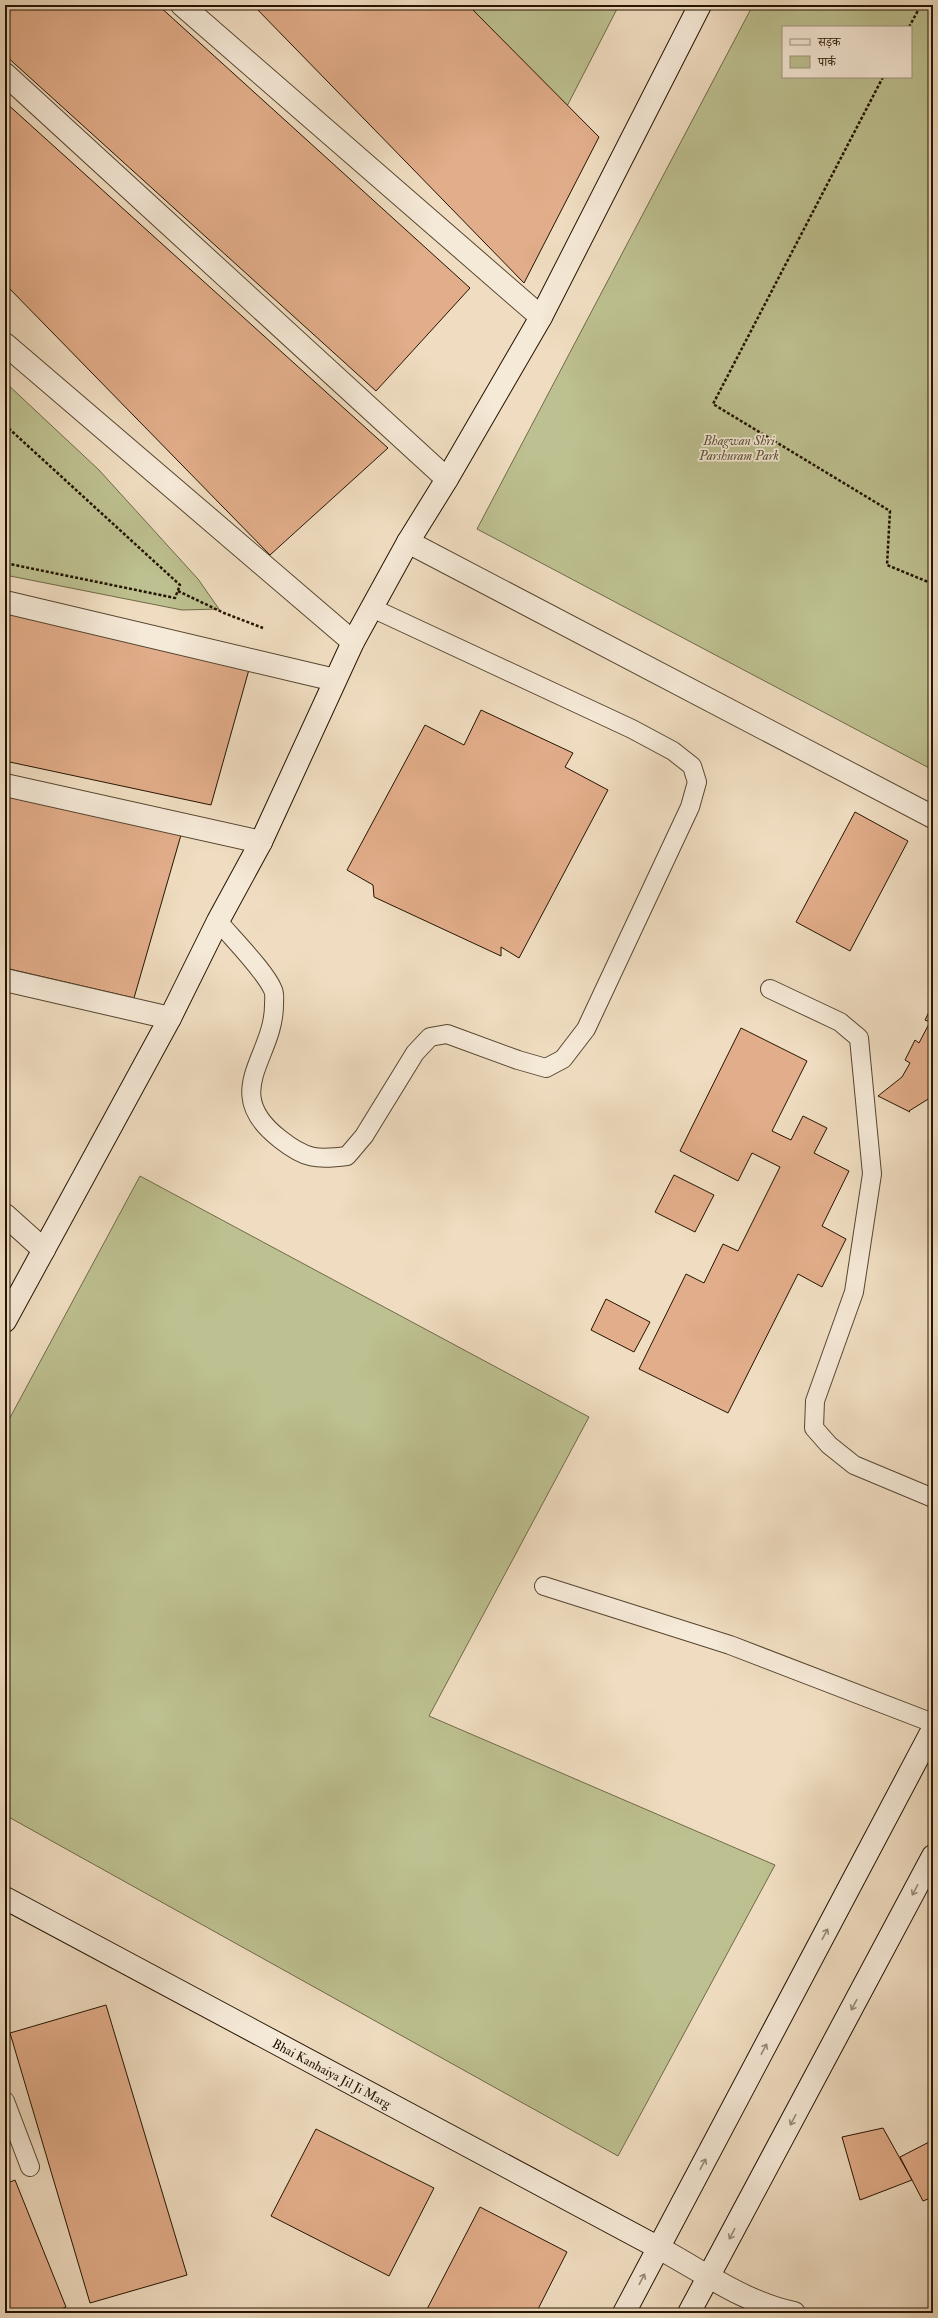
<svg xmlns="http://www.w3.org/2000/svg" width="938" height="2318" font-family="'IM FELL Double Pica','Noto Serif Devanagari',serif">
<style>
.green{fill:#bdc090;stroke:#706a48;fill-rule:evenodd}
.building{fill:#e2ad8a;stroke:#241400}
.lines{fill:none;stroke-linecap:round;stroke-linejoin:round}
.lane-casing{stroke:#574630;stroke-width:20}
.street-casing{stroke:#574630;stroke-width:24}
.secondary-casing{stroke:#241400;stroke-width:24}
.path{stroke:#241400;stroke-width:2.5;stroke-dasharray:3 2;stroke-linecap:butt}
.lane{stroke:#f5e9d7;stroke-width:18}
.street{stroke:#f5e9d7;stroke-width:22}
.secondary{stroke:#f5e9d7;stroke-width:22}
.oneway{stroke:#978976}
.labels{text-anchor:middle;stroke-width:3.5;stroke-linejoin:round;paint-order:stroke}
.park-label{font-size:13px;font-style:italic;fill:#5a5032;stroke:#f5e9d7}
.street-label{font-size:13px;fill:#241400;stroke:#f5e9d7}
</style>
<rect width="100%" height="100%" fill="#f0ddc1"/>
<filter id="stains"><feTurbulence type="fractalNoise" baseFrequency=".005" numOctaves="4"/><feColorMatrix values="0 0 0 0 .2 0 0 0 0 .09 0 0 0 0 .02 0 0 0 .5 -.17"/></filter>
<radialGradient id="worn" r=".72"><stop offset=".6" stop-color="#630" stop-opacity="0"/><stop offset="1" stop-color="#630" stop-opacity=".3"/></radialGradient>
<g class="green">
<polygon points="463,5 619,5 564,112"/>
<path d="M 753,5 L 933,5 L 933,770 L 477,529 ZM 783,27 L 911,27 L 911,77 L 783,77 Z"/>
<polygon points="5,382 99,470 198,579 219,609 182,610 5,575"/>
<polygon points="140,1176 589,1417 429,1716 775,1865 618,2156 5,1815 5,1427"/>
</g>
<g class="building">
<polygon points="5,5 158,5 470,288 376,391 5,55"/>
<polygon points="253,5 468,5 599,137 524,283"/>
<polygon points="5,102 388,448 270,555 5,284"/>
<polygon points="5,613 250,666 211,805 5,761"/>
<polygon points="481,710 573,753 565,767 608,790 519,958 501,947 501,956 374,897 373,885 347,870 425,725 464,745"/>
<polygon points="5,796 181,835 134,998 5,968"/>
<polygon points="855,812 908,841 850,951 796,922"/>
<polygon points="933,1004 933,1096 909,1111 910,1112 878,1096 902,1077 910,1063 905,1060 915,1040 919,1043 930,1022 925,1020"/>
<polygon points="741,1028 807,1061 772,1131 791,1140 803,1116 827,1128 814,1153 849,1171 822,1226 846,1239 822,1287 798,1274 728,1413 639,1369 686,1274 704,1283 723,1244 738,1251 780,1167 752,1153 738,1181 680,1151"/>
<polygon points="674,1175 714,1195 695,1232 655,1212"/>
<polygon points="606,1299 650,1322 634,1352 591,1330"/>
<polygon points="106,2005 187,2275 90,2303 10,2033"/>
<polygon points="883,2128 912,2180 860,2200 842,2137"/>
<polygon points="316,2129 434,2188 389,2276 271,2216"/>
<polygon points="933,2140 933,2197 923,2201 900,2157"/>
<polygon points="15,2180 66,2307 51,2313 5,2313 5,2184"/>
<polygon points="480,2207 567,2252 536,2313 425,2313"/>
</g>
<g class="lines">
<g class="lane-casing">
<g id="lane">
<path d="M 218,921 C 232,938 266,972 273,990 C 275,994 274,1000 274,1005 C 274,1058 219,1092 280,1139 C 305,1159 317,1160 347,1156 L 364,1136 L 415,1053 L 430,1037 L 447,1034 L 518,1060 L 546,1068 L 563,1059 L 586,1029 L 690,807 L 697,782 L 692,766 L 673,751 L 632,729 L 372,608"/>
<polyline points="770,989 840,1022 859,1038 872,1174 854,1292 815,1401 814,1428 829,1445 854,1465 933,1498"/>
<polyline points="544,1586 730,1645 933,1723"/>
<polyline points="5,2101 30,2167"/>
</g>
</g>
<g class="street-casing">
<g id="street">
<polyline points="182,5 541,317"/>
<polyline points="5,74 447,479"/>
<polyline points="5,344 353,642"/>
<polyline points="408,542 933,817"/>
<polyline points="5,602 335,680"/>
<polyline points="5,785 261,842"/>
<polyline points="5,980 170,1018"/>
<polyline points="5,1215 44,1250"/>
<path d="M 659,2248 C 703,2272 745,2303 794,2313"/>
</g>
</g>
<g class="secondary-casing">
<g id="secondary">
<polyline points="5,1321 170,1018 218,921 261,842 353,642 408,542 447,479 541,317 700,5"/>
<path id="s1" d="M 5,1898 L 659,2248"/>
<polyline points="624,2313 933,1729"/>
<polyline points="689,2313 933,1856"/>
</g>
</g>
<g class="path">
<polyline points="909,27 921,5"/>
<polyline points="883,77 713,404 890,511 887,565 933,584"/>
<polyline points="5,425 180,585 175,598 5,563"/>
<polyline points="178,591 224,613 263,628"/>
</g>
<use href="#lane" class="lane"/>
<use href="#street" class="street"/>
<use href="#secondary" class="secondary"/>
</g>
<defs><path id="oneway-shaft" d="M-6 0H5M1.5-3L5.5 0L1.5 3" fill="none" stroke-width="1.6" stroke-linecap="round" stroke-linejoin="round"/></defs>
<g class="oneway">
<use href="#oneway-shaft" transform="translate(915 1890) rotate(118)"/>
<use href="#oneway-shaft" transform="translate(825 1934) rotate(-62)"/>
<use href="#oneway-shaft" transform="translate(854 2005) rotate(118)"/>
<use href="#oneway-shaft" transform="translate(764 2049) rotate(-62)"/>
<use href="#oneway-shaft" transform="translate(793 2120) rotate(118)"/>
<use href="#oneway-shaft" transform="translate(703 2164) rotate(-62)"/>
<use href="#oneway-shaft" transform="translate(732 2234) rotate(118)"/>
<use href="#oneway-shaft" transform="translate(642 2279) rotate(-62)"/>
</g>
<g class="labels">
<g class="park-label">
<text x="739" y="445">Bhagwan Shri<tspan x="739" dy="15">Parshuram Park</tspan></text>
</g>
<g class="street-label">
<text dy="5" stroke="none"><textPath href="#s1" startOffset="371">Bhai Kanhaiya Jil Ji Marg</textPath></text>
</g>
</g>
<rect width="938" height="2318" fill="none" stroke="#f0ddc1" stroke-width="20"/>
<rect x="6" y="6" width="926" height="2306" fill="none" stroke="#241400" stroke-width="2"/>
<rect x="10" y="10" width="918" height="2298" fill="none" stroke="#241400"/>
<rect x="782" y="26" width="130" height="52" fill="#f5e9d7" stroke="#a19481"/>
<rect x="790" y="39" width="20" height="6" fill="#f5e9d7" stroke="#a19481"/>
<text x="818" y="46" font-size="12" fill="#241400">सड़क</text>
<rect x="790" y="56" width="20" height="12" fill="#bdc090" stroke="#a19481"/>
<text x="818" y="66" font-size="12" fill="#241400">पार्क</text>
<rect width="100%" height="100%" filter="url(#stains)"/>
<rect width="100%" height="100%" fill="url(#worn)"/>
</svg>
